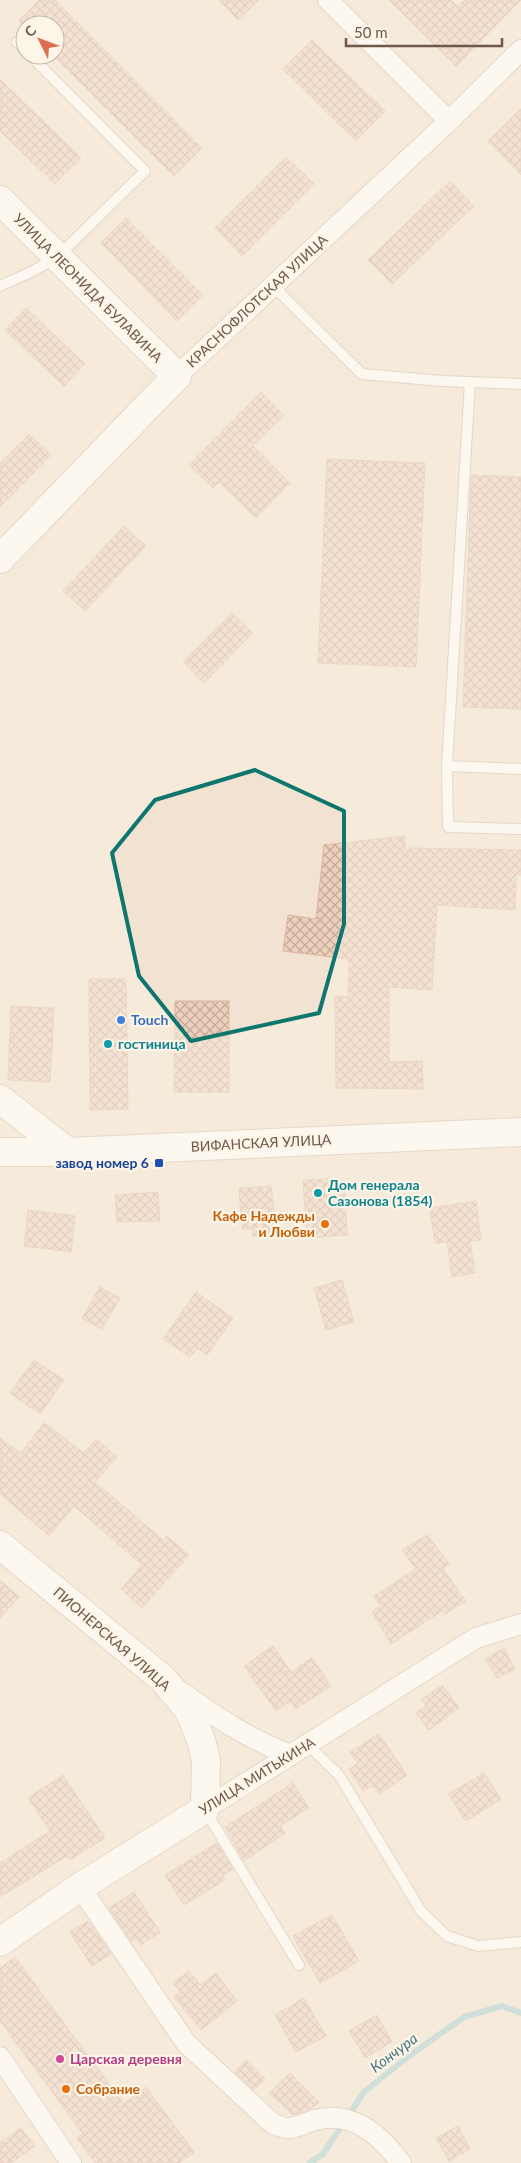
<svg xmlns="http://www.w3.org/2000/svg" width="521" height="2163" font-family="Lato,sans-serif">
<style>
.residential{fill:#f1e2d1;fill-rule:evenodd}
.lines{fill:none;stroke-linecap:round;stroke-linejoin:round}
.stream{stroke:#a0cad2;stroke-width:6}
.building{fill:url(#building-cross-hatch);stroke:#deb69e}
.lane-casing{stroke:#c9b8aa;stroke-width:12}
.street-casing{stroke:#c9b8aa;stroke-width:22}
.secondary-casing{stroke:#cebaaa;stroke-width:30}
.lane{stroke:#fff;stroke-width:10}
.street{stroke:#fff;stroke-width:20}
.secondary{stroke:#fff;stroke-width:28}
.marked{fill:none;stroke:#0f766e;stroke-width:4;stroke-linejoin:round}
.shop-dot{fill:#3f7fe0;stroke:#fdf5e7;stroke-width:2}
.culture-dot{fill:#0f9aa8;stroke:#fdf5e7;stroke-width:2}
.transit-dot{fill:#1a4fb4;stroke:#fdf5e7;stroke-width:2}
.food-dot{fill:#e8710a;stroke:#fdf5e7;stroke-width:2}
.hotel-dot{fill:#d1479c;stroke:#fdf5e7;stroke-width:2}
.labels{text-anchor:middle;stroke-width:4.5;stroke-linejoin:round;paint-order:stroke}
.street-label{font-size:14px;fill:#6f584b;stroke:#fdf5e7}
.shop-label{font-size:14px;font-weight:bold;fill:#366cbe;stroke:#fdf5e7;text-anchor:start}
.culture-label{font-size:14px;font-weight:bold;fill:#0d838f;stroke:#fdf5e7;text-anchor:start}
.transit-label{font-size:14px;font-weight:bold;fill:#164399;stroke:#fdf5e7;text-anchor:end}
.food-label{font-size:14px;font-weight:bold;fill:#c56008;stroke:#fdf5e7;text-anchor:end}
.hotel-label{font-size:14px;font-weight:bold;fill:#b23c85;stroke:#fdf5e7;text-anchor:start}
.water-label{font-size:15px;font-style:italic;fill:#477680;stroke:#fdf5e7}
</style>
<defs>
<pattern id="building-cross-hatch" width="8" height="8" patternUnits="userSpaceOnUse" patternTransform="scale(1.25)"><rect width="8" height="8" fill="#edcfbc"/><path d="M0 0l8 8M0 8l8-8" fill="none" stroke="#c4ab9b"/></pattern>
</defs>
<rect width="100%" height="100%" fill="#faf0e2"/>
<path class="residential" d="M 0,0 L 521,0 L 521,2163 L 0,2163 ZM 25,25 L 55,25 L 55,55 L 25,55 Z"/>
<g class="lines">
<polyline class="stream" points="310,2163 323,2154 364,2092 409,2056 464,2017 502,2006 521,2013"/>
</g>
<g class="building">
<polygon points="39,0 55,0 202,148 174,176 53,55 55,55 55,25 25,25 25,27 19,21"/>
<polygon points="219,0 259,0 238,20"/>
<polygon points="389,0 451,0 458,7 465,0 521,0 456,66"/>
<polygon points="312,40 385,111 356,141 283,69"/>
<polygon points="0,79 81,158 55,184 0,131"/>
<polygon points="521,109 521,175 488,141"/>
<polygon points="286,157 314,184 242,256 215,228"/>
<polygon points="450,181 474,206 392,284 368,260"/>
<polygon points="126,218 203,295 177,321 101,243"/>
<polygon points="26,308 85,364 64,386 5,330"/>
<polygon points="261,392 284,415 253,446 290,483 256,518 219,482 213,488 189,465"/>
<polygon points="29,434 51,455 0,507 0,463"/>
<polygon points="327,459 425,463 416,667 318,663"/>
<polygon points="471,475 521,477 521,709 463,707"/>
<polygon points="124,526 146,546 85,611 63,591"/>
<polygon points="232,613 253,633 204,683 183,662"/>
<polygon points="405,836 405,851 411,848 521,850 521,875 516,875 515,910 437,905 432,990 389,987 389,1062 422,1061 423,1089 336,1088 335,996 348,997 349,959 283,951 288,915 316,919 324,845"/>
<polygon points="89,979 126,979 128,1109 90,1110"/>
<polygon points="175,1001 229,1001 229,1092 174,1092"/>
<polygon points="11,1006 54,1008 50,1082 8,1080"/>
<polygon points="328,1179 329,1195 345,1194 347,1235 307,1238 303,1180"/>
<polygon points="271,1186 277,1235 253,1236 253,1229 242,1229 239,1188"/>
<polygon points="158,1192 160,1221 117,1222 115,1195"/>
<polygon points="476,1201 481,1240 470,1241 475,1273 452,1277 447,1242 435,1243 430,1208"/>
<polygon points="28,1210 75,1216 71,1252 24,1246"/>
<polygon points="342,1280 354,1322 326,1330 314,1288"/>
<polygon points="100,1287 120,1298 102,1329 82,1318"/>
<polygon points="196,1292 233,1318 207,1355 197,1348 190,1357 163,1339"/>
<polygon points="34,1360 64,1380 40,1414 10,1393"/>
<polygon points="44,1423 84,1453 96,1439 117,1457 95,1482 163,1540 167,1536 189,1555 142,1608 121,1589 142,1565 74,1506 49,1536 0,1494 0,1438 21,1453"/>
<polygon points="427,1535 450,1564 443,1569 466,1601 445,1614 442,1611 391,1644 372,1612 380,1606 374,1596 416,1569 402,1550"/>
<polygon points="0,1580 19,1597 0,1618"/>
<polygon points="273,1646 291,1672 312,1658 331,1686 296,1709 290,1701 276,1711 244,1666"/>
<polygon points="504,1648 515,1669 497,1678 485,1659"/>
<polygon points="442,1685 459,1708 429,1730 416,1713 426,1706 421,1700"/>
<polygon points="379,1734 407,1775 380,1794 372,1786 363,1791 349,1769 358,1763 350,1752"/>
<polygon points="484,1773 501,1799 466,1821 448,1794"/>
<polygon points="63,1775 105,1838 70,1860 67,1856 0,1897 0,1863 50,1831 28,1798"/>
<polygon points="293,1783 309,1808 280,1826 285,1833 244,1861 225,1827"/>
<polygon points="217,1843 233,1869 222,1876 225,1880 184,1905 165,1875"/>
<polygon points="134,1892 160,1932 141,1945 137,1938 131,1941 109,1908"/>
<polygon points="332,1915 359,1961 320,1983 293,1936"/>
<polygon points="88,1921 111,1954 92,1966 70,1932"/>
<polygon points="15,1957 124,2104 146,2087 194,2152 179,2163 95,2163 77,2138 83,2134 0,2021 0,1968"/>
<polygon points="189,1971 200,1985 216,1973 237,2001 201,2030 174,1997 181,1992 173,1983"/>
<polygon points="304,1998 326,2036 296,2052 275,2015"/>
<polygon points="377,2015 392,2042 365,2058 349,2031"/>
<polygon points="246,2060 265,2079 254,2090 235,2072"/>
<polygon points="290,2073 319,2102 312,2108 293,2115 269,2093"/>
<polygon points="458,2126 470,2149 449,2161 436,2138"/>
<polygon points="21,2128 35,2146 11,2163 0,2163 0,2143"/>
</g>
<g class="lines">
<g class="lane-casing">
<g id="lane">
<polyline points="17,42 25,49"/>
<polyline points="0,286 31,272 56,258 145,171 30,55"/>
<polyline points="273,286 362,374 442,381 521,384"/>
<polyline points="470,382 447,766 521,769"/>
<polyline points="447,766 448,827 521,829"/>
<polyline points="308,1745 339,1775 421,1911 447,1936 478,1946 521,1942"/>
<polyline points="205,1810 299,1965"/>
</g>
</g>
<g class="street-casing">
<g id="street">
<polyline points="328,0 449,121"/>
<polyline points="177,376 449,121 521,50"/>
<path d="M 181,1692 C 216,1717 250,1740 291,1755"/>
<polyline points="205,1809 476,1638 521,1624"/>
<path d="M 80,1887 L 186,2043 L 272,2123 C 292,2133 295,2126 315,2120 C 353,2110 380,2135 401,2163"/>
<polyline points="0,2057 71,2163"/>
</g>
</g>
<g class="secondary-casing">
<g id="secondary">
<polyline points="0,200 177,376 0,559"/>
<polyline points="0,1099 68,1152"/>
<polyline points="0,1152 68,1152 521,1132"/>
<polyline points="0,1545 163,1679 189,1710 201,1740 206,1760 205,1809 80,1887 0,1942"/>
</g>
</g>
<use href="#lane" class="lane"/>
<use href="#street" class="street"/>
<use href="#secondary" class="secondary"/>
</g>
<path d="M0 0H521V2163H0ZM 255,770 L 344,811 L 344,924 L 319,1013 L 191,1041 L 139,976 L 112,853 L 155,800 Z" fill="#faf0e2" fill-opacity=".55" fill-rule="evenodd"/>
<path class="marked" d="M 255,770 L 344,811 L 344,924 L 319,1013 L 191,1041 L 139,976 L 112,853 L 155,800 Z"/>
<circle class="shop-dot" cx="121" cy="1020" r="5"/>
<g class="culture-dot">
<circle cx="108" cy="1044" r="5"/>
<circle cx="318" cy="1193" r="5"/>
</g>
<rect class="transit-dot" x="154" y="1158" width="10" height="10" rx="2.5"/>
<g class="food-dot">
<circle cx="325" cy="1224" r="5"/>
<circle cx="66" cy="2089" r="5"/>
</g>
<circle class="hotel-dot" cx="60" cy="2059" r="5"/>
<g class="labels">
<g class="street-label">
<text transform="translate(88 288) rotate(45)" y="5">УЛИЦА ЛЕОНИДА БУЛАВИНА</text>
<text transform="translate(257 301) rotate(-43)" y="5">КРАСНОФЛОТСКАЯ УЛИЦА</text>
<text transform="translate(261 1143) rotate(-3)" y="5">ВИФАНСКАЯ УЛИЦА</text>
<text transform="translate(112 1639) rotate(41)" y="5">ПИОНЕРСКАЯ УЛИЦА</text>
<text transform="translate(257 1776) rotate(-32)" y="5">УЛИЦА МИТЬКИНА</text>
</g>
<g class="shop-label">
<text x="131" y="1025">Touch</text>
</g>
<g class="culture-label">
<text x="118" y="1049">гостиница</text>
<text x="328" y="1190">Дом генерала<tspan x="328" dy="16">Сазонова (1854)</tspan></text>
</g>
<g class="transit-label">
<text x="149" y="1168">завод номер 6</text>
</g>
<g class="food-label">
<text x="315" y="1221">Кафе Надежды<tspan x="315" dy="16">и Любви</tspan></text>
<text x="76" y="2094" text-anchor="start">Собрание</text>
</g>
<g class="hotel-label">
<text x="70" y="2064">Царская деревня</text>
</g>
<g class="water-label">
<text transform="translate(394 2053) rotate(-37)" y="5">Кончура</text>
</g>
</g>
<g transform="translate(40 40) rotate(312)"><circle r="24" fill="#fdf5e7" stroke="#c4b6a9"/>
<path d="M0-4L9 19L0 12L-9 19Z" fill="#da7051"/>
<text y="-8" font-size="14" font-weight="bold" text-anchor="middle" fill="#6f584b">С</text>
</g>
<path d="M346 38v8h156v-8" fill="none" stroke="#6f584b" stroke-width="2.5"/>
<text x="354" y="38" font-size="15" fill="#6f584b" stroke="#fdf5e7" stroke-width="4" paint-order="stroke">50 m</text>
</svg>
